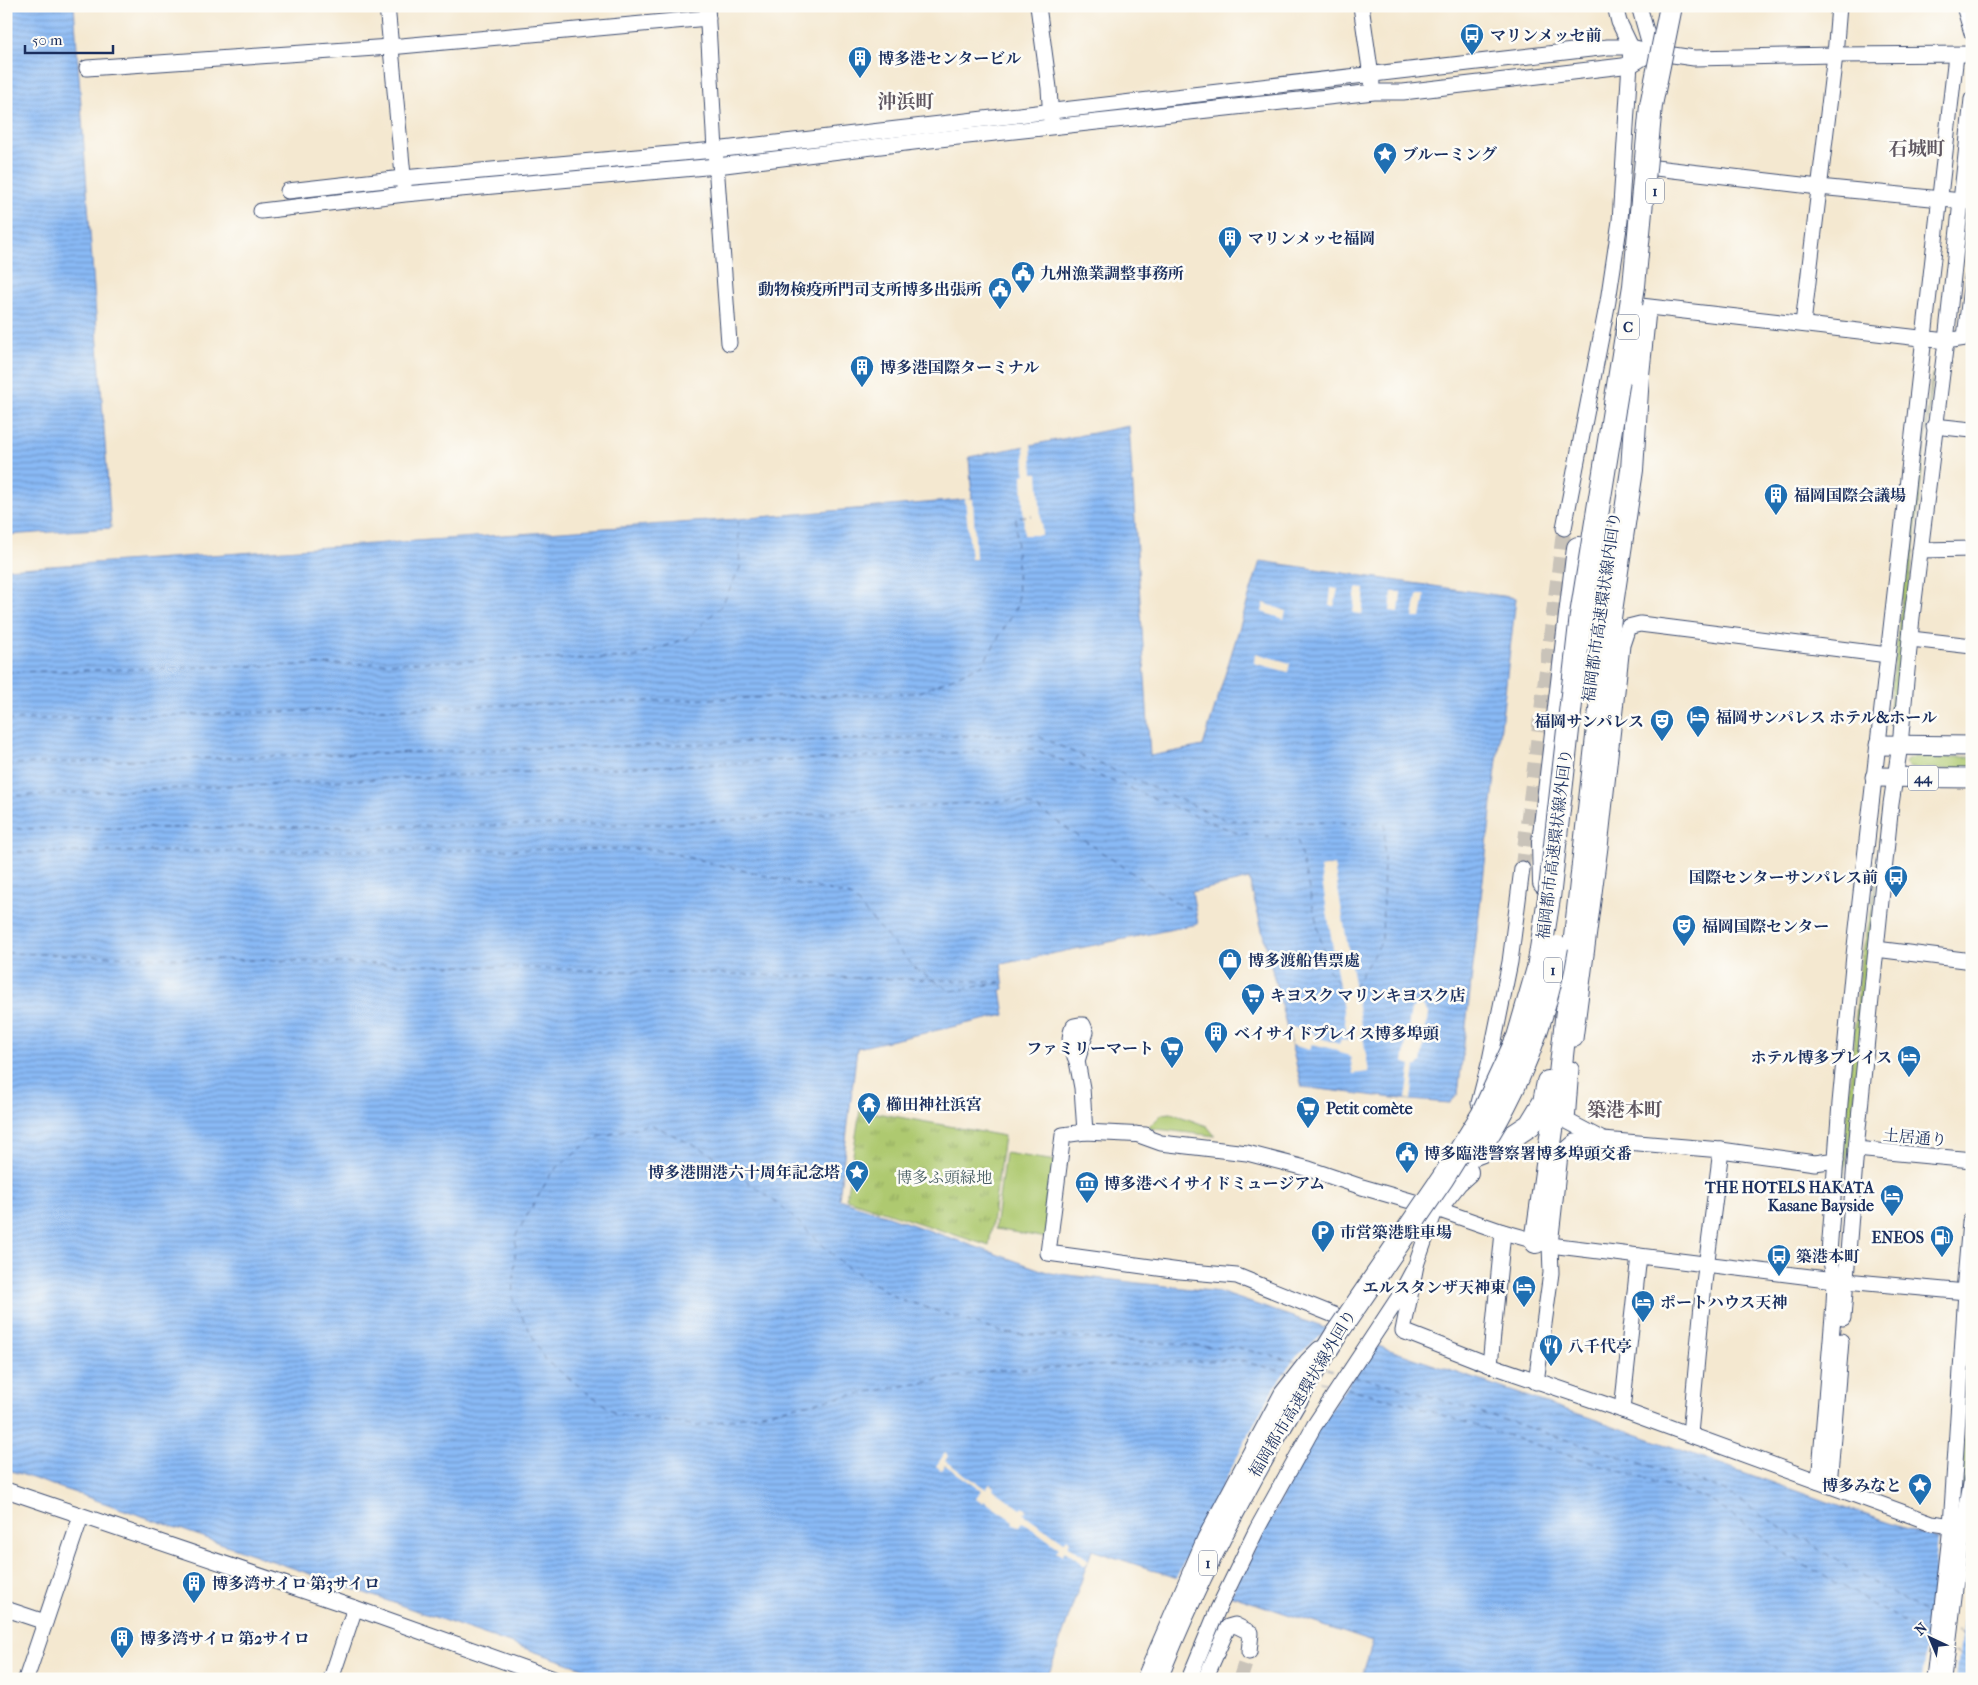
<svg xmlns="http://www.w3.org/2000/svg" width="1978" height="1685" font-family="'IM FELL French Canon','Noto Serif JP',serif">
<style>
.green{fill:#aec96f;stroke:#647c66}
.park{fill:url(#park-tufts);stroke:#647c66}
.water{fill:url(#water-rules);stroke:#5274aa}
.pier{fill:#f4e8d0}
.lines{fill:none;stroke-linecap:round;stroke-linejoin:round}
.ferry{stroke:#3c588b;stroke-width:1;stroke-dasharray:6 5;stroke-linecap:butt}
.minor-tunnel{stroke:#c9c3b9;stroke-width:15;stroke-dasharray:15 8;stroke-linecap:butt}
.minor-casing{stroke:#3c4b6f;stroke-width:17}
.major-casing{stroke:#3c4b6f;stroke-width:21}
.highway-casing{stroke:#3c4b6f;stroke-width:24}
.minor{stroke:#fff;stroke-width:15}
.major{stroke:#fff;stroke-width:19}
.highway{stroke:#fff;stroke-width:22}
.highway-bridge-casing{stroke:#3c4b6f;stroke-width:24;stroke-linecap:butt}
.highway-bridge{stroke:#fff;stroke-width:22}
.labels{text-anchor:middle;stroke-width:5;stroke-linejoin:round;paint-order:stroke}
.shield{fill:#fdfcf7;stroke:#5f6c8c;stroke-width:1}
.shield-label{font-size:15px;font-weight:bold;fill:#1b2f5e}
.poi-label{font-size:16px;font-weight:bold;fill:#1b2f5e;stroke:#fdfcf7;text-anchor:start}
.street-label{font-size:16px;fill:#1b2f5e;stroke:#fdfcf7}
.park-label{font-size:16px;fill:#475d63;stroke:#fdfcf7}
.quarter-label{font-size:19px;font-weight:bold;fill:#5f5761;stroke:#fdfcf7}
</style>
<defs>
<pattern id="park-tufts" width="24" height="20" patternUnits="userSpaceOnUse" patternTransform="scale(1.25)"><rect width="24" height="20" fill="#aec96f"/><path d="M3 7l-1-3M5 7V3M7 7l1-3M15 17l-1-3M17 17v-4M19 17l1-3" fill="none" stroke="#8da45e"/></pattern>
<pattern id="water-rules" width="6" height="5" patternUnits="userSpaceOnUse" patternTransform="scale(1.25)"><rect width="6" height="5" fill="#89b9f5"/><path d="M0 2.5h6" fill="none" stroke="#6f97ca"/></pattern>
</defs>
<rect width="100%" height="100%" fill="#fdfcf7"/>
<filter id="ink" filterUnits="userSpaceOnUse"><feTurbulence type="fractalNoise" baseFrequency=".02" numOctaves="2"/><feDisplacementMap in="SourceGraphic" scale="10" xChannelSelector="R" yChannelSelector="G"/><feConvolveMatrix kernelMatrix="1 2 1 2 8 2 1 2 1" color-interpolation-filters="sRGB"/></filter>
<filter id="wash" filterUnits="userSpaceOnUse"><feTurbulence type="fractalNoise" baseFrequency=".0096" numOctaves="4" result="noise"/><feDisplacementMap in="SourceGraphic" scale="20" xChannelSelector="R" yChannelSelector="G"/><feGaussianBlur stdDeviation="1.12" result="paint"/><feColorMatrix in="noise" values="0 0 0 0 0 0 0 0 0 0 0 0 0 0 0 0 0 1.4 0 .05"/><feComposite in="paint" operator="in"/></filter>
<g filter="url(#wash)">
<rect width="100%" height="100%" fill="#f4e8d0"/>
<g class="green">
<polygon points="1932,374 1933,374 1895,714 1889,713 1912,504 1923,455"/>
<polygon points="1914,757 1972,757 1972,770 1910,768 1905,763 1907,760"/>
<polygon points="1884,803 1851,1136 1842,1188 1837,1246 1845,1135 1861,960 1872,909"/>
<polygon points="1171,1113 1207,1126 1215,1136 1148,1128 1162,1114"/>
<polygon points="1005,1153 1056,1161 1047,1238 995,1229"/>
<polygon points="1972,1394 1972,1423 1961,1508 1959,1508 1964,1459 1967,1412"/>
</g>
<polygon class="park" points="860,1110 1004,1136 989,1246 846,1199"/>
<g class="water">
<polygon points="6,6 74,6 111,528 6,535"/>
<polygon points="1129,426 1150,756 1203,746 1260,561 1516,598 1458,1094 1450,1103 1411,1100 1302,1087 1249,879 1192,892 1198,924 1001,964 1004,989 1001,990 1005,1015 857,1048 839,1199 1050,1273 1219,1292 1605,1423 1827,1502 1972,1551 1972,1679 1361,1679 1373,1642 1092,1550 1047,1679 614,1679 6,1469 6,569 738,519 972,499 969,457"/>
</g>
<g class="pier">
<polygon points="1031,442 1033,473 1038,473 1042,535 1024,535 1022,475 1025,474 1024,443"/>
<polygon points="965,499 973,499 976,559 971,559"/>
<polygon points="1331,588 1338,589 1334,606 1329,606"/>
<polygon points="1356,588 1365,589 1362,614 1353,613"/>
<polygon points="1392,592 1401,592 1399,612 1390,611"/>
<polygon points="1417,595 1425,595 1421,618 1413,618"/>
<polygon points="1264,603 1286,611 1284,619 1262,612"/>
<polygon points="1255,653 1290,663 1288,672 1254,663"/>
<polygon points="1334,865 1369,1072 1353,1074 1350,1056 1339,1053 1337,1050 1312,1044 1309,1050 1292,1045 1288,1026 1315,1033 1314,1036 1339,1044 1341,1039 1348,1041 1320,868"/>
<polygon points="1418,1004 1422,1005 1428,1013 1421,1063 1418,1066 1415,1066 1411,1100 1406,1099 1411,1065 1403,1062 1411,1009"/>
<polygon points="1330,1327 1376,1343 1319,1426 1229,1597 1175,1580 1258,1416 1278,1382 1294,1359"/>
<polygon points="945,1453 948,1456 945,1461 986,1489 990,1484 994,1487 993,1489 1021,1509 1023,1507 1027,1510 1024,1514 1064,1542 1067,1538 1070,1541 1068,1545 1089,1560 1085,1566 1065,1551 1062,1555 1056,1552 1059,1548 1023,1522 1019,1527 1012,1523 1013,1521 984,1501 983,1503 976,1498 981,1490 945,1465 941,1470 936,1466"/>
<polygon points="1938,1540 1971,1551 1956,1679 1922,1679"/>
</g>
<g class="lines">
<g class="ferry">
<polyline points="6,672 635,657 688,638 722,605 740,568 738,519"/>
<polyline points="6,720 917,693 982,665 1018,605 1016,517 1032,516"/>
<polyline points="6,764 1033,734 1226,820 1385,824 1382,941 1355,985"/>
<polyline points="6,796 1034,749 1235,832 1298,842 1327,967 1338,983"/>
<polyline points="6,829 670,824 1012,800 1037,808 1179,905 1195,909"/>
<polyline points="6,852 653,849 851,896 916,969 951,991 1004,982"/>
<polyline points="6,953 1001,982"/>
<polyline points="1327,1369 1340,1373"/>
<polyline points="1289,1373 1237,1360 996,1370 846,1396 698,1426 616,1414 545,1360 513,1300 516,1235 552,1172 594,1138 650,1124 710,1153 782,1207 845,1266 897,1298 1004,1333 1239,1348 1297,1362"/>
<polyline points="1354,1376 1404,1388 1719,1488 1852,1570 1934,1618"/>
<polyline points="1320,1381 1333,1384"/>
<polyline points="1346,1388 1401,1402 1709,1499 1784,1553 1931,1637"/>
<polyline points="1957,1631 1972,1640"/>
<polyline points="1954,1650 1972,1660"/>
</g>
</g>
</g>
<g filter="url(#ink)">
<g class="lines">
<g class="minor-tunnel">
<polyline points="1522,869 1564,528"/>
<polyline points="1240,1679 1249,1652"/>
</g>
<g class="minor-casing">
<g id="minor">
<polyline points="387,6 404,186"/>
<polyline points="707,6 715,150 729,343"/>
<polyline points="1038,6 1049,88 1051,120"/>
<polyline points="1361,6 1372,83"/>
<polyline points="1639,6 1652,52 1652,59"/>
<polyline points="1964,6 1972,33"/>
<polyline points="87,68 390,47 708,18"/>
<polyline points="1647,167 1819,187 1972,202"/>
<polyline points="288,191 403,178 715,150 1608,47 1631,47 1652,52 1694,58 1835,55 1972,54"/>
<polyline points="261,211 405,194 717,166 930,140 1374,92 1403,92 1631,65 1652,52"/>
<polyline points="1632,305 1946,341 1972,337"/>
<polyline points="1803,324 1835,55 1839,6"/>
<polyline points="1965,337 1972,279"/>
<polyline points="1934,426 1972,430"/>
<polyline points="1564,528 1608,301 1620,221 1631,47 1619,22 1615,6"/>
<polyline points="1920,550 1972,549"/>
<polyline points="1911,639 1972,646"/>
<polyline points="1876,949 1972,961"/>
<path d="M 1079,1025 L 1083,1025 L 1086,1032 L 1077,1061 C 1072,1050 1066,1038 1074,1026 Z"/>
<polyline points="1575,1039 1600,847 1622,645 1628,627 1640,624 1888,655"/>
<polyline points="1077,1061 1082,1088 1085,1132"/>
<polyline points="1571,1069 1567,1121 1603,1140"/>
<polyline points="1479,1103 1490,1060 1510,962 1522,869"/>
<polyline points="1136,1134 1161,1143 1247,1153 1309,1169 1362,1187 1428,1206 1503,1232 1550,1245 1835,1280 1966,1292 1951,1526 1934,1679"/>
<polyline points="1146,1135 1085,1132 1063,1135 1048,1253 1180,1271 1237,1276 1349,1321"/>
<polyline points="1856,1149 1972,1160"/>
<polyline points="1416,1265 1403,1331 1490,1365 1622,1410 1932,1523 1965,1528 1972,1531"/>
<polyline points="1843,1318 1856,1149 1876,949 1891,804 1900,745 1912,617 1946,341 1972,99"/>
<polyline points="1490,1365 1503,1232"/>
<polyline points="1536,1382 1551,1273 1550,1245 1560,1155 1575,1142 1603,1140 1721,1150 1815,1163 1836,1160"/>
<polyline points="1622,1410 1639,1256"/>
<polyline points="1690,1434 1704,1283 1721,1150"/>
<polyline points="1817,1481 1820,1470 1834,1304 1835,1280 1829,1253 1840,1103 1854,955 1956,55"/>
<polyline points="1829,1485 1841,1341"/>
<polyline points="6,1490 355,1608 554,1679"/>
<polyline points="6,1609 45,1622"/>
<polyline points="26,1679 81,1516"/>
<polyline points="331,1679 355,1608"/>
<polyline points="1144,1679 1205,1538 1282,1393 1307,1361 1319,1349"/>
<polyline points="1189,1679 1218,1609 1257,1529 1314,1426 1399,1297 1416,1265 1436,1208"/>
<polyline points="1205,1679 1228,1627 1235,1625 1251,1633 1249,1652"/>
<polyline points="1944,1679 1960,1547 1972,1478"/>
</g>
</g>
<g class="major-casing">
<g id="major">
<polyline points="1879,745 1972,746"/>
<polyline points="1875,777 1972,778"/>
<polyline points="1966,1292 1972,1222"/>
</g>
</g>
<g class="highway-casing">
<g id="highway">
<polyline points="1544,883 1543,842 1578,548"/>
<polyline points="1447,1178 1472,1155 1503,1143 1530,1125 1544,1102 1548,1082"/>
<polyline points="1436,1208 1457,1181 1467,1172"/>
<polyline points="1536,1242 1560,1074 1610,618 1632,470 1638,375"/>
<path d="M 1156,1679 C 1204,1557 1268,1443 1337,1333"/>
</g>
</g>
<use href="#minor" class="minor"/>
<use href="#major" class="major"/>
<use href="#highway" class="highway"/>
<g class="highway-bridge-casing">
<g id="highway-bridge">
<polyline points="1638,375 1644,316"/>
<path d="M 1485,1140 C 1522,1080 1546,1017 1557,947"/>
<polyline points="1337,1333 1443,1178 1482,1115 1518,1037 1538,968 1549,898 1581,615 1634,286 1651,105 1671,6"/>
</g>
</g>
<use href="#highway-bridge" class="highway-bridge"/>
</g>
</g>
<defs>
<g id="bus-pin" transform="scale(1.25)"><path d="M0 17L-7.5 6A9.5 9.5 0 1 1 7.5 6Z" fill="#1f6fb2" stroke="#fdfcf7"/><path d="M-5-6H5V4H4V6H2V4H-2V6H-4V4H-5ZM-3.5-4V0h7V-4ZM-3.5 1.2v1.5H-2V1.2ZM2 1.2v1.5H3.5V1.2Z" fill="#fff"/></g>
<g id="building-pin" transform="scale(1.25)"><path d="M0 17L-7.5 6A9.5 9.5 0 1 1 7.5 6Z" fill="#1f6fb2" stroke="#fdfcf7"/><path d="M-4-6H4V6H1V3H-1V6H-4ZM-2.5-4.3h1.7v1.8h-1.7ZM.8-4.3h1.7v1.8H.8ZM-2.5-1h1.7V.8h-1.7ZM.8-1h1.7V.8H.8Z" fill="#fff"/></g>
<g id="sight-pin" transform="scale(1.25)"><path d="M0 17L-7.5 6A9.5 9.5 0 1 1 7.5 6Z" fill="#1f6fb2" stroke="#fdfcf7"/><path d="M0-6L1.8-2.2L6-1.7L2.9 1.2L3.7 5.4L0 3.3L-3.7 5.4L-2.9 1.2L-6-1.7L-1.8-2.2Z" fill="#fff"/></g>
<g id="civic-pin" transform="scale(1.25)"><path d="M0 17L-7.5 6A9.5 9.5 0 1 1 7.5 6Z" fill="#1f6fb2" stroke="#fdfcf7"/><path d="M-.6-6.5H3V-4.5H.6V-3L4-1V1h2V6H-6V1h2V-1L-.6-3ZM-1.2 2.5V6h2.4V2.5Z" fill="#fff"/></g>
<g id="hotel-pin" transform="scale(1.25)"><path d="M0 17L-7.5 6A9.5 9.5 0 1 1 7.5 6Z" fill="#1f6fb2" stroke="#fdfcf7"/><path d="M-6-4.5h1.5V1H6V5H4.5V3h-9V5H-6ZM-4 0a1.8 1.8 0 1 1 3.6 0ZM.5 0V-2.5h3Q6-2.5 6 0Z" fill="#fff"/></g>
<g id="theatre-pin" transform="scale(1.25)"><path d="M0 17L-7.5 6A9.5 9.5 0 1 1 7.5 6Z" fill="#1f6fb2" stroke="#fdfcf7"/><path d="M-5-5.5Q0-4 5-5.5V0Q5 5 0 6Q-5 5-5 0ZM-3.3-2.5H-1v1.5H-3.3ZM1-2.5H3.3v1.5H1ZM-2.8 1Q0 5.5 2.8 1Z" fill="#fff"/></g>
<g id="shop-pin" transform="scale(1.25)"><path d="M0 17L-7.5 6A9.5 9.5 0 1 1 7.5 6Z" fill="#1f6fb2" stroke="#fdfcf7"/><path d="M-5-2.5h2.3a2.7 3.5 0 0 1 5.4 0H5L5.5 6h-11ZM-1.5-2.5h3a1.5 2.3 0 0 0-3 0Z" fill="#fff"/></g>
<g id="supermarket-pin" transform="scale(1.25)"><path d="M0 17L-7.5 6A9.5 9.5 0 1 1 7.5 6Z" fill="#1f6fb2" stroke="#fdfcf7"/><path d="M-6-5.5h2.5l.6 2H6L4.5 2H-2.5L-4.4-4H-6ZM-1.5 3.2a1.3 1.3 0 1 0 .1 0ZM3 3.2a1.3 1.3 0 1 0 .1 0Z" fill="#fff"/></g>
<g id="temple-pin" transform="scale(1.25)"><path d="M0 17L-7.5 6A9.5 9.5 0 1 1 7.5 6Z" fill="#1f6fb2" stroke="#fdfcf7"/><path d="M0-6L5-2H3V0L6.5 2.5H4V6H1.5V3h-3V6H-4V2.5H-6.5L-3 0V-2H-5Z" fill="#fff"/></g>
<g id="museum-pin" transform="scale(1.25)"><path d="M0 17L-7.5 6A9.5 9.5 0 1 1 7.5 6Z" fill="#1f6fb2" stroke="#fdfcf7"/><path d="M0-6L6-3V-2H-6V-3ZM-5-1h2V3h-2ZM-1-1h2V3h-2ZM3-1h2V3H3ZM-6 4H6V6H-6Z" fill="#fff"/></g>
<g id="parking-pin" transform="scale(1.25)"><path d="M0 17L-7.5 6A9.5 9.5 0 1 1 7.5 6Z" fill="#1f6fb2" stroke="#fdfcf7"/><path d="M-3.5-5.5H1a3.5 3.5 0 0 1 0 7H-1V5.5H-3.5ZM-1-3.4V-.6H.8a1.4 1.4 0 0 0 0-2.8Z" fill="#fff"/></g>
<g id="fuel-pin" transform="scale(1.25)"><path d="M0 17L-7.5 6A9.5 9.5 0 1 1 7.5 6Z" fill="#1f6fb2" stroke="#fdfcf7"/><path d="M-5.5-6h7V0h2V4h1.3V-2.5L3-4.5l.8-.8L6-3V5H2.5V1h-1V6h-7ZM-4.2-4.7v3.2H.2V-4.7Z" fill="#fff"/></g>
<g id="restaurant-pin" transform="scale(1.25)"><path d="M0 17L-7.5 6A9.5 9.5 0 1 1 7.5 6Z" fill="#1f6fb2" stroke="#fdfcf7"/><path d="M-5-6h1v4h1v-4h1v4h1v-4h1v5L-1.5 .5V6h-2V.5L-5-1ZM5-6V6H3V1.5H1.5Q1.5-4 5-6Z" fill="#fff"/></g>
</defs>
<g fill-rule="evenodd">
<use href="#bus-pin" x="1472" y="35"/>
<use href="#building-pin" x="860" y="58"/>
<use href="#sight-pin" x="1385" y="154"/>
<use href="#building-pin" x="1230" y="238"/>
<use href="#civic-pin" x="1023" y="273"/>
<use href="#civic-pin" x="1000" y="289"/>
<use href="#building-pin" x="862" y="367"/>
<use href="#building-pin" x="1776" y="495"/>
<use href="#hotel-pin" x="1698" y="717"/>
<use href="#theatre-pin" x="1662" y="721"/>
<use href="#bus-pin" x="1896" y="877"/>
<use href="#theatre-pin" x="1684" y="926"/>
<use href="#shop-pin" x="1230" y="960"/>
<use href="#supermarket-pin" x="1253" y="995"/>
<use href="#building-pin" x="1216" y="1033"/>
<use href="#supermarket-pin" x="1172" y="1048"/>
<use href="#hotel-pin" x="1909" y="1057"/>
<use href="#temple-pin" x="869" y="1104"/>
<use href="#supermarket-pin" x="1308" y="1108"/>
<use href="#civic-pin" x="1407" y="1153"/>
<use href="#sight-pin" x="857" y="1172"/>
<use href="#museum-pin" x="1087" y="1183"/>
<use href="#hotel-pin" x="1892" y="1196"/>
<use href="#parking-pin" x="1323" y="1232"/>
<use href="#fuel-pin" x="1942" y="1237"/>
<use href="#bus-pin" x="1779" y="1256"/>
<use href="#hotel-pin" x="1524" y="1287"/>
<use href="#hotel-pin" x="1643" y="1302"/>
<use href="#restaurant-pin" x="1551" y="1346"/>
<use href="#sight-pin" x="1920" y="1485"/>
<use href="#building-pin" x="194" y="1583"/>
<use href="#building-pin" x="122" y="1638"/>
</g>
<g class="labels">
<g class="shield">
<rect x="1646" y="178.5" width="18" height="25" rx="4"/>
<rect x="1617" y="314.5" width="22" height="25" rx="4"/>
<rect x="1908" y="765.5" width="30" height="25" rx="4"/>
<rect x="1544" y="957.5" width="18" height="25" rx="4"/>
<rect x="1199" y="1550.5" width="18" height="25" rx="4"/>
</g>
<g class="shield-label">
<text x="1655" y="196">1</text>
<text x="1628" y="332">C</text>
<text x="1923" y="783">44</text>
<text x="1553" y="975">1</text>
<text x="1208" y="1568">1</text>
</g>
<g class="poi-label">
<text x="1490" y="41">マリンメッセ前</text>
<text x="878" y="64">博多港センタービル</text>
<text x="1402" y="160">ブルーミング</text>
<text x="1248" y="244">マリンメッセ福岡</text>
<text x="1040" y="279">九州漁業調整事務所</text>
<text x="982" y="295" text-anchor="end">動物検疫所門司支所博多出張所</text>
<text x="880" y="373">博多港国際ターミナル</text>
<text x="1794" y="501">福岡国際会議場</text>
<text x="1716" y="723">福岡サンパレス ホテル&amp;ホール</text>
<text x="1644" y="727" text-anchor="end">福岡サンパレス</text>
<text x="1878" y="883" text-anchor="end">国際センターサンパレス前</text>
<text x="1702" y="932">福岡国際センター</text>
<text x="1248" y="966">博多渡船售票處</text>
<text x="1270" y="1001">キヨスク マリンキヨスク店</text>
<text x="1234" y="1039">ベイサイドプレイス博多埠頭</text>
<text x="1154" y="1054" text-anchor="end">ファミリーマート</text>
<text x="1892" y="1063" text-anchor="end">ホテル博多プレイス</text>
<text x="886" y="1110">櫛田神社浜宮</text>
<text x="1326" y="1114">Petit comète</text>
<text x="1424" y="1159">博多臨港警察署博多埠頭交番</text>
<text x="840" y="1178" text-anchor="end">博多港開港六十周年記念塔</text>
<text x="1104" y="1189">博多港ベイサイドミュージアム</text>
<text x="1874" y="1193" text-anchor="end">THE HOTELS HAKATA<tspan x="1874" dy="18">Kasane Bayside</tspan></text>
<text x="1340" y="1238">市営築港駐車場</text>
<text x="1924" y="1243" text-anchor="end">ENEOS</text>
<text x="1796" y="1262">築港本町</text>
<text x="1506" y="1293" text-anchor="end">エルスタンザ天神東</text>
<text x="1660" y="1308">ポートハウス天神</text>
<text x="1568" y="1352">八千代亭</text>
<text x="1902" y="1491" text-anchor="end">博多みなと</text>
<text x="212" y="1589">博多湾サイロ 第3サイロ</text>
<text x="140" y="1644">博多湾サイロ 第2サイロ</text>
</g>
<g class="street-label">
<text transform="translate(1601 607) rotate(-82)" y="6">福岡都市高速環状線内回り</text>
<text transform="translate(1554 844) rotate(-83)" y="6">福岡都市高速環状線外回り</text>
<text transform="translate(1915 1137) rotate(5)" y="6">土居通り</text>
<text transform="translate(1302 1393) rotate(-59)" y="6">福岡都市高速環状線外回り</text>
</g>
<g class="park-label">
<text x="944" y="1183">博多ふ頭緑地</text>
</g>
<g class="quarter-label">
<text x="906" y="108">沖浜町</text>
<text x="1917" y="155">石城町</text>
<text x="1625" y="1116">築港本町</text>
</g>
</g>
<rect width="1978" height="1685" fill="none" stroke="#fdfcf7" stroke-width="25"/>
<g transform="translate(1930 1638) rotate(316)" stroke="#fdfcf7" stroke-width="4" paint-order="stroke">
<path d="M0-4L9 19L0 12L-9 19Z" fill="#1b2f5e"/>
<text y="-8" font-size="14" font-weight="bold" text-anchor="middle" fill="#1b2f5e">N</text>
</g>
<path d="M25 45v8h88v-8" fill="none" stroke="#1b2f5e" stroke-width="2.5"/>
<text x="32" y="45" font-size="15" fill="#1b2f5e" stroke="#fdfcf7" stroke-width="4" paint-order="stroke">50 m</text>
</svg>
